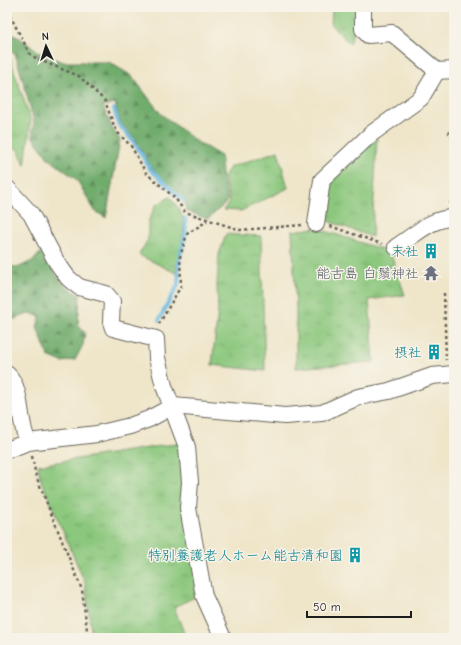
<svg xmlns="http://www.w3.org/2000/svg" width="461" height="645" font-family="'Comic Neue','Klee One',sans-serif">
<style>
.grass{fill:url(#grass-tufts);stroke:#54724c}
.forest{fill:url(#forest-firs);stroke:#466444}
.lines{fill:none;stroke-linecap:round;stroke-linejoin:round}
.stream{stroke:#66b8e2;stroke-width:4}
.minor-casing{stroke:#666359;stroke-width:18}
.path{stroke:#666359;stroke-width:2.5;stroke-dasharray:3 3;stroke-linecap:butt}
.minor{stroke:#fff;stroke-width:16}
.labels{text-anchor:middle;stroke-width:3;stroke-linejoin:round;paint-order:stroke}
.culture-label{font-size:14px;fill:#0d838f;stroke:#f7f3e8;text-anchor:end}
.worship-label{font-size:14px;fill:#5b616d;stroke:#f7f3e8;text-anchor:end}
</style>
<defs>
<pattern id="grass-tufts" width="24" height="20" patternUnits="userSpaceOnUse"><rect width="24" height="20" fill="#8bc77d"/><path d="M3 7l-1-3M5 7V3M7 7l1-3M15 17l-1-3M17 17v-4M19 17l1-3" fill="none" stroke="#77aa6b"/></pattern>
<pattern id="forest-firs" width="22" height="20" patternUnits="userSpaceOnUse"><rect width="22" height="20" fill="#70ac6c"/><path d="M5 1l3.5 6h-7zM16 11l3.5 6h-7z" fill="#5b8b58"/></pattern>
</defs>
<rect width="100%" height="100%" fill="#f7f3e8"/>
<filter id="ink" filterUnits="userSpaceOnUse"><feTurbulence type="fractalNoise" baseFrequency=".025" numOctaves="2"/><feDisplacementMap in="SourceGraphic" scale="8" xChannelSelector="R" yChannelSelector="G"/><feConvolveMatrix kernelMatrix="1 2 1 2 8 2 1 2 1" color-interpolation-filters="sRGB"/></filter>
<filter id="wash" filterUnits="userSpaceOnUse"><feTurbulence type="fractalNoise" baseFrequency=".012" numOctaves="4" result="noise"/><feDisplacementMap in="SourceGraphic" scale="16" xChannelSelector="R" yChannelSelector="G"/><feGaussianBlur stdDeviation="0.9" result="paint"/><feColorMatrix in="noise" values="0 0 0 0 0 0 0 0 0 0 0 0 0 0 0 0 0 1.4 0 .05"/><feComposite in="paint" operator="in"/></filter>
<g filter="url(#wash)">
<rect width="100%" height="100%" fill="#efe6ca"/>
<g class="grass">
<polygon points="332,7 358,7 358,18 350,44 331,25"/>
<path d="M 10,58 L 31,121 L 25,165 L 19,151 L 7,142 L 7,117 L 13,108 C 2,98 7,73 7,59 Z"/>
<polygon points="377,138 372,237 323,219 325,184"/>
<polygon points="278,151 288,188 241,211 223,210 230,202 224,177 230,167"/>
<path d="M 170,197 C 174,202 180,209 182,216 C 188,234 177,254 176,273 L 139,255 L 148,239 L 148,222 L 156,205 Z"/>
<polygon points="316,228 390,252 405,295 369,300 374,362 296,368 296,308 292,231"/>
<polygon points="226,234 261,236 265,371 212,365 218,311 217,285 219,254"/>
<polygon points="180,443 199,595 174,607 186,638 92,638 85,583 40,478 38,465"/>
</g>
<g class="forest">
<polygon points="7,29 44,55 63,62 109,62 132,76 161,114 197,142 221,156 222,176 228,201 208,219 186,211 185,201 151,167 136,140 120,123 115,103 103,106 112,128 120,140 106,218 95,211 77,180 48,158 32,136 34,121 15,53 7,52"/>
<path d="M 44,248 C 53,272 57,282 80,295 L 78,325 L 85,333 L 83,345 L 75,360 L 62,362 L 48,356 L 37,327 L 40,317 L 31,313 L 7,322 L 7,264 L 17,268 L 34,260 Z"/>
</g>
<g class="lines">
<g class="stream">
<polyline points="114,109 118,124 134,142 150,169 184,201"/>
<polyline points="159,320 178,285 179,260 186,232 185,218"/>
</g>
</g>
</g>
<g filter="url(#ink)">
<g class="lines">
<g class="minor-casing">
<g id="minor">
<polyline points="363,7 363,29 368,35 392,33 437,71 454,70"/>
<polyline points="7,188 31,214 56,261 68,278 79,287 106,294 112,301 111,322 113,328 156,339 157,358 164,386 187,447 190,482 188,508 204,596 223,638"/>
<polyline points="316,224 322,180 371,134 421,98 437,71"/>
<path d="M 396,247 C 414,236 432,217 454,218"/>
<path d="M 7,374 C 23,388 18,423 28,442"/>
<polyline points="7,450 28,442 97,434 130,426 149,419 173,406 285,416 322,413 358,397 389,391 432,376 454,374"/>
</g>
</g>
<g class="path">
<polyline points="7,10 30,54 37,59 79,76 105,101 114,126 118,133 131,146 146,173 175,198 185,212 240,230 303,225"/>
<polyline points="454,126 449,133 454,138"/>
<polyline points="450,204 454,194"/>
<polyline points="330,226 382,244"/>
<polyline points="444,293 446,360"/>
<polyline points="159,324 181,286 180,257 187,234 207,221"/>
<polyline points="32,456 36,476 82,590 88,638"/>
</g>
<use href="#minor" class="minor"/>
</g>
</g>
<defs>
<g id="building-bare" transform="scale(1.2)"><path d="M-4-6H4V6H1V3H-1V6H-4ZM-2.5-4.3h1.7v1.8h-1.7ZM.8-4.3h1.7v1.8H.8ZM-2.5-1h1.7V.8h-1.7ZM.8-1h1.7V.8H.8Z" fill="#0f9aa8" stroke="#f7f3e8" stroke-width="2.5" paint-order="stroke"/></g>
<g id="temple-bare" transform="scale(1.2)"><path d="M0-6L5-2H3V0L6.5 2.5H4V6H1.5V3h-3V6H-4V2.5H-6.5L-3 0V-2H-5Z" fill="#6b7280" stroke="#f7f3e8" stroke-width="2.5" paint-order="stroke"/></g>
</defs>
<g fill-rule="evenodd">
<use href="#building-bare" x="431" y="251"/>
<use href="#temple-bare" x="431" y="273"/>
<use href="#building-bare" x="434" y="352"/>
<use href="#building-bare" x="355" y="555"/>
</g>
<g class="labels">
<g class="culture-label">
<text x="419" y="256">末社</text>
<text x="422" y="357">摂社</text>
<text x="343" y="560">特別養護老人ホーム能古清和園</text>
</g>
<g class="worship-label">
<text x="419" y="278">能古島 白鬚神社</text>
</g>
</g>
<rect width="461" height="645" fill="none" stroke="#f7f3e8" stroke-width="24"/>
<g transform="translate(46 46) rotate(356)" stroke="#f7f3e8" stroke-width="3" paint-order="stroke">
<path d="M0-3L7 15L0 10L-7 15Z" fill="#1c1c1c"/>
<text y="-6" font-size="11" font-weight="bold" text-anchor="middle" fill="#1c1c1c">N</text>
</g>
<path d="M307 611v6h104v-6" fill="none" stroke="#1c1c1c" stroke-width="2"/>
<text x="313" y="611" font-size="12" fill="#1c1c1c" stroke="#f7f3e8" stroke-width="3" paint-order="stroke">50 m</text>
</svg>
